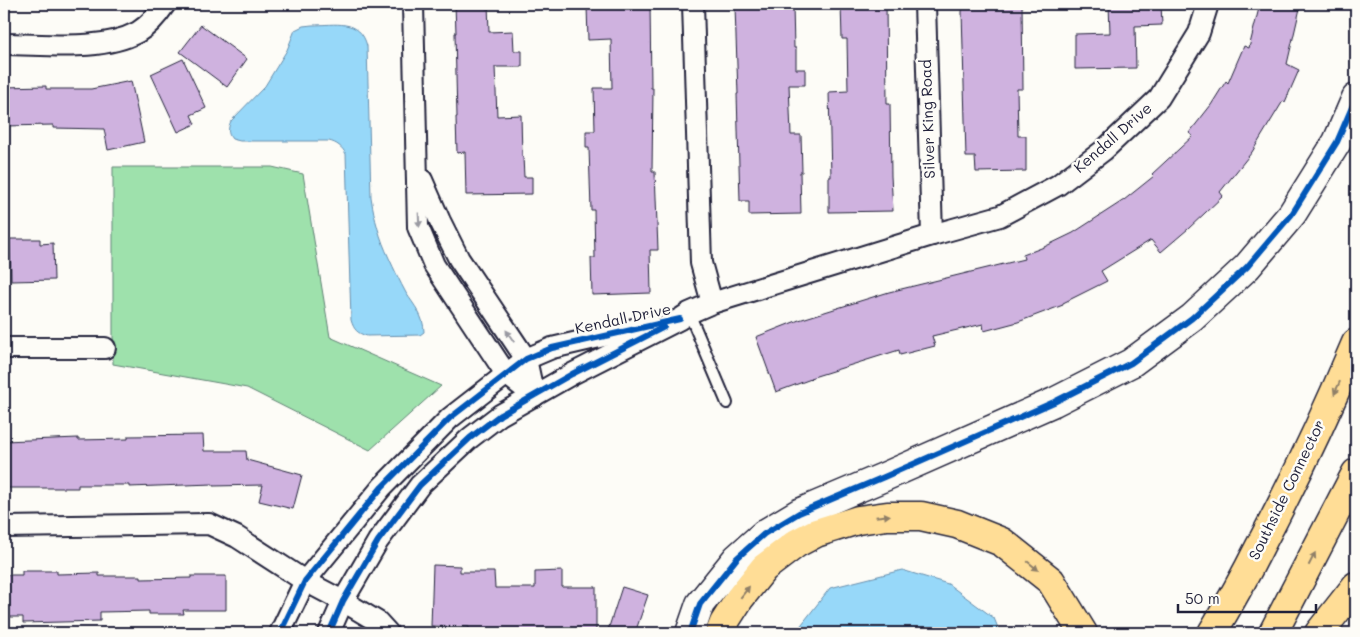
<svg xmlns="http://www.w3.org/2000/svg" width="1360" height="637" font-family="Mali,sans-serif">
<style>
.green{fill:#9ee1ac;stroke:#608274}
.water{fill:#97d8f9;stroke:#688fad}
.building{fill:#cfb2df;stroke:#22223b}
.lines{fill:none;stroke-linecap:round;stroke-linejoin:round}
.lane-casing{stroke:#22223b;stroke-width:14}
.street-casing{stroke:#22223b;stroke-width:24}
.secondary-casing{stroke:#22223b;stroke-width:31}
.highway-casing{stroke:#22223b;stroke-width:31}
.lane{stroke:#fdfcf7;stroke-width:10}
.street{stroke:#fdfcf7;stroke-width:20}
.secondary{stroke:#fdfcf7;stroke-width:28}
.highway{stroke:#ffdd96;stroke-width:28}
.cycleway-casing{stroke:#fdfcf7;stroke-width:9}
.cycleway{stroke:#0057b8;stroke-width:6}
.oneway{fill:#9a9aa2}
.oneway2{fill:#908068}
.labels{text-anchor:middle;stroke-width:5;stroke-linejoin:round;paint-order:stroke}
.street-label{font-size:15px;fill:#22223b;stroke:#fdfcf7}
</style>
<rect width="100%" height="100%" fill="#fdfcf7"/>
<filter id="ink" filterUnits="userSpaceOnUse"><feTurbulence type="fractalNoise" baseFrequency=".02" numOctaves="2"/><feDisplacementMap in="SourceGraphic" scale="10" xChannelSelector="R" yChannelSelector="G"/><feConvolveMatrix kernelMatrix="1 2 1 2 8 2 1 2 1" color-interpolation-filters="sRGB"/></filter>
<g filter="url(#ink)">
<polygon class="green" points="113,167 272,167 303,174 330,337 441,386 370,450 247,388 113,364"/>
<g class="water">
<path d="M 312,25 C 335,25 360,18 367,46 L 371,197 C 374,218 380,239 389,258 C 394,269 400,282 406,293 C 414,305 424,316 424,332 L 420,335 L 367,336 C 357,333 354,330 351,320 L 346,154 C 342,147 337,143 329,141 L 240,141 L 232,139 C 227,133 228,128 231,121 L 265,86 L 287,50 L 295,30 L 303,26 Z"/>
<polygon points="902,570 948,584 994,618 1000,633 795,633 830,588"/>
</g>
<g class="building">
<polygon points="455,4 488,4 489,32 513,31 514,51 522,51 522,67 495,67 497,116 521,115 522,157 523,157 524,177 532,177 532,194 466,195 465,152 457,153 456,117 457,117 455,33 456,33"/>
<polygon points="650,4 651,88 653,88 652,172 655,172 658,250 650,250 651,293 592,295 591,258 595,258 594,210 591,210 589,148 586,148 586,131 595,131 594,88 612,88 611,39 588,40 587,6"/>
<polygon points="841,4 886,4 887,104 890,104 891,176 893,211 829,212 829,177 831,177 829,92 848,91 847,39 842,39"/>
<polygon points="963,4 1022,4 1023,89 1017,89 1018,136 1026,136 1026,171 976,172 975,157 966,157 962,12"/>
<polygon points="1109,4 1161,4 1162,25 1135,26 1136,68 1075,69 1075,34 1110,33"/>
<polygon points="1260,4 1301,4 1287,64 1299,70 1285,102 1283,101 1252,152 1220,192 1223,196 1188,229 1161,252 1151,240 1101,271 1107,281 1063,303 1063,305 1018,322 984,331 983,324 932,336 935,346 900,355 899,350 810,378 811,379 776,392 756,337 799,320 889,292 1024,259 1023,255 1044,247 1073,233 1124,200 1154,176 1152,174 1193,136 1189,133 1211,105 1226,81 1228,83 1244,46 1249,48"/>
<polygon points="793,6 794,48 796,48 796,69 805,69 805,85 789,85 791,135 801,135 802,172 800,172 801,214 749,215 749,201 740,201 737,94 738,94 735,7"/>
<polygon points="201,25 247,59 227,87 180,52"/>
<polygon points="183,59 206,108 191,115 195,124 178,132 151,74"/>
<polygon points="131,81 144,142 108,150 104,129 53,128 53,125 4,126 4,87 46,86 46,89 91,89"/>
<polygon points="10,239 40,239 40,244 53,243 54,280 11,281"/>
<polygon points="203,435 204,451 246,451 247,460 302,475 293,509 259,501 263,485 213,486 213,484 129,487 129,485 78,485 78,488 4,488 4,441 78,438 78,440 128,439 128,436"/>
<polygon points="433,565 460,566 460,572 494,572 495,588 535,588 535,572 562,571 562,587 596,587 596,632 469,633 469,627 431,626"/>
<polygon points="22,571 57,571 57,574 99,573 99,576 141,576 141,579 191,578 191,576 226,576 226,610 183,610 184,614 149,614 149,611 100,612 100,621 23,623 23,617 4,617 4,575 22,575"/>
<polygon points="622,587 648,595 635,633 607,633"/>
</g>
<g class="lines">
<g class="lane-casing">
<polyline id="lane" points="689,313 727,403"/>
</g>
<g class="street-casing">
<g id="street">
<polyline points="413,4 418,227 434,265 506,374 534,396"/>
<polyline points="693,4 701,263 712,303"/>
<polyline points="925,4 932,235"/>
<path d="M 4,44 C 45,44 101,52 138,32 C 148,26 159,13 165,4"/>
<polyline points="422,180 440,221 459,259 526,359 534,396"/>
<polyline points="4,348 105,348"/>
<polyline points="4,527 209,524 237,537 305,581 343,601 378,622 388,633"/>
<polyline points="280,633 305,581 382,487 450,418 526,359 552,348 651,325"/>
<polyline points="329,633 343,601 378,541 420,485 470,438 500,415 572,374 680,319 689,313 712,303 932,235 1000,216 1058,185 1104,150 1159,98 1199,33 1208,4"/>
</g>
</g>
<g class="secondary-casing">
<polyline id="secondary" points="690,633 700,604 737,558 764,534 799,513 884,477 1054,402 1131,363 1192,318 1247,267 1292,214 1337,142 1356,98"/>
</g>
<g class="highway-casing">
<g id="highway">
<polyline points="720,633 724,623 740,598 764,568 797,543 816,533 858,520 887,516 921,516 957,524 1002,542 1051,581 1083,633"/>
<path d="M 1212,633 C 1229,605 1245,576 1260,546 C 1295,480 1327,412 1356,343"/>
<polyline points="1273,633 1356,473"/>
<polyline points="1319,633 1356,586"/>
</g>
</g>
<use href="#lane" class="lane"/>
<use href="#street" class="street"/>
<use href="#secondary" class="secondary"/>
<use href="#highway" class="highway"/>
<g class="cycleway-casing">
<g id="cycleway">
<polyline points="280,633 305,581 382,487 450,418 526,359 552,348 680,319"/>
<polyline points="329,633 343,601 378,541 420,485 470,438 500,415 572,374 664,327"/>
<polyline points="690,633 700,604 737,558 764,534 799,513 884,477 1054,402 1131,363 1192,318 1247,267 1292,214 1337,142 1356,98"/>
</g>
</g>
<use href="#cycleway" class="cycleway"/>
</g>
<defs><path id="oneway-solid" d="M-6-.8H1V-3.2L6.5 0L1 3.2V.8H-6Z" transform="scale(1.25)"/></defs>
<g class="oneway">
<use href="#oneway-solid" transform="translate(419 220) rotate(87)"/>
<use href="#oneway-solid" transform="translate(510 336) rotate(-124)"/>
</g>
<g class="oneway2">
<use href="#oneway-solid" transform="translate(1337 388) rotate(114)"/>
<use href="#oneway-solid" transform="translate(883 516) rotate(-6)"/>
<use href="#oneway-solid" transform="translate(1312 559) rotate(-63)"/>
<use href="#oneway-solid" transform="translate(1033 566) rotate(39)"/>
<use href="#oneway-solid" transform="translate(745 592) rotate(-52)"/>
</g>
</g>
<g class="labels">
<g class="street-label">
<text transform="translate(928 119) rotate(-92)" y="5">Silver King Road</text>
<text transform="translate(1113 138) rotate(-41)" y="5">Kendall Drive</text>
<text transform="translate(623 319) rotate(-12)" y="5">Kendall Drive</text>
<text transform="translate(1287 490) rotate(-64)" y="5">Southside Connector</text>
</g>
</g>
<rect width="1360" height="637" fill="none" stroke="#fdfcf7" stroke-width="20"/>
<rect x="10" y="10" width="1340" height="617" fill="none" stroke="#22223b" stroke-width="2" filter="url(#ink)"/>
<path d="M1178 604v8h138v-8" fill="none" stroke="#22223b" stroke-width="2.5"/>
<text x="1185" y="604" font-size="15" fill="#22223b" stroke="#fdfcf7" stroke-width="4" paint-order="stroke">50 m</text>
</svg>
